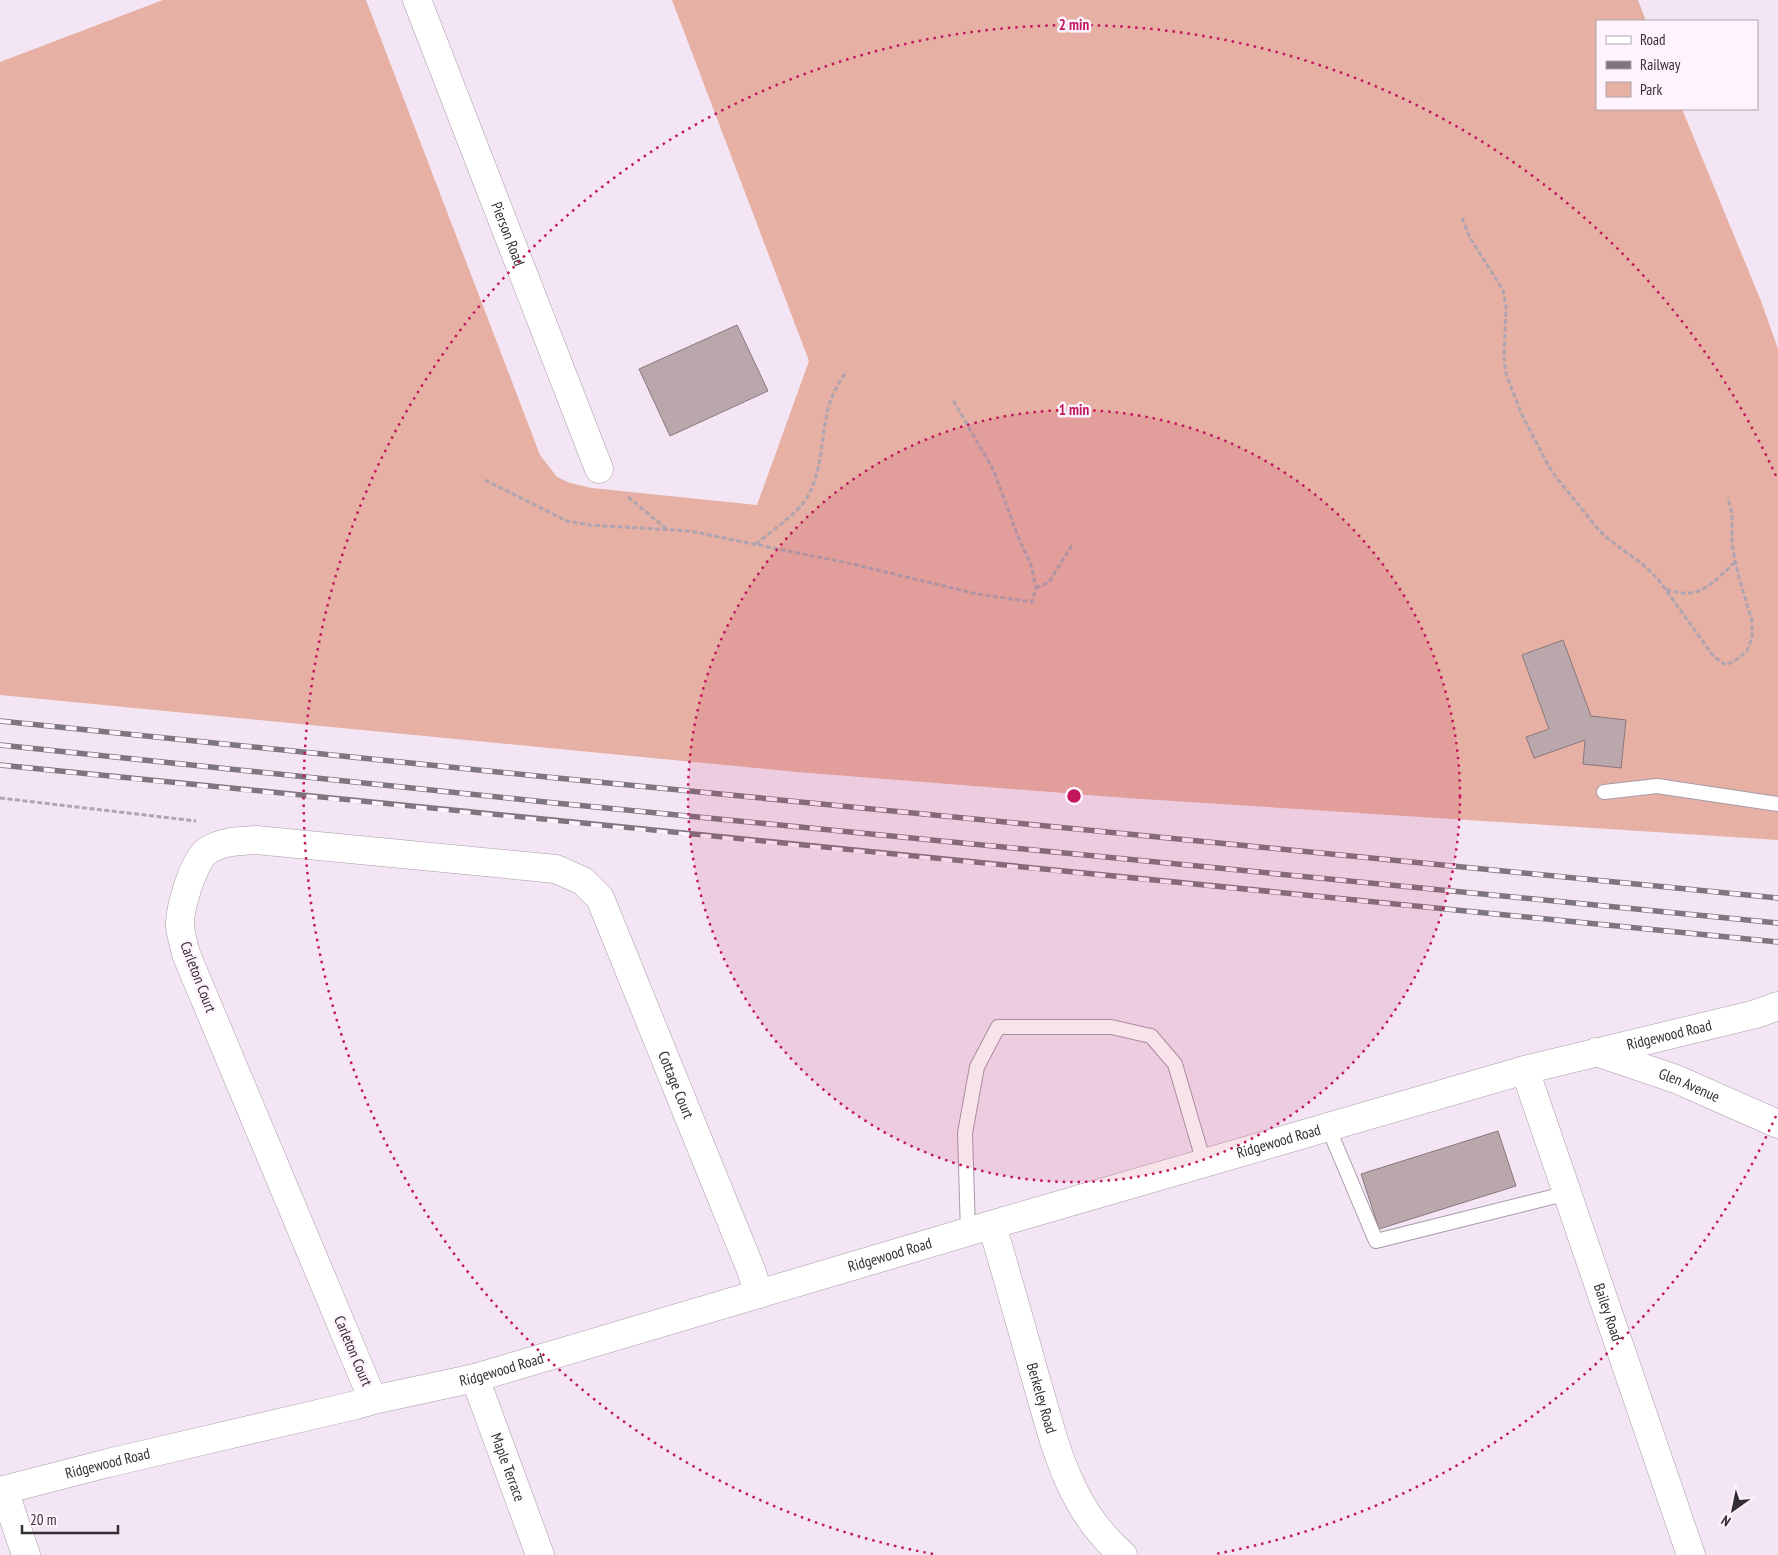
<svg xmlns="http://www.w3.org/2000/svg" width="1778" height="1555" font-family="'PT Sans Narrow',sans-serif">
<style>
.green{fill:#e6b1a4}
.building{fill:#baa7ac;stroke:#89777c}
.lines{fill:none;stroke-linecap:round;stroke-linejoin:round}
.lane-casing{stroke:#a89ba8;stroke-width:16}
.street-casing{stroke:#a89ba8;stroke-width:29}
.secondary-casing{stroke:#a89ba8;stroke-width:29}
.path{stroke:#afa4af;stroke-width:3;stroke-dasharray:5 2.5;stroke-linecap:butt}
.lane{stroke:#fff;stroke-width:14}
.street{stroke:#fff;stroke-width:28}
.secondary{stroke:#fff;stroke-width:28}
.rail-casing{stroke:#7e767e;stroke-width:5.5}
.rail{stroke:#fff3fe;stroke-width:4;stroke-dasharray:11;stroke-linecap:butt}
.ring{fill:none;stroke:#c2185b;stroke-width:2.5;stroke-dasharray:2.5 5}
.labels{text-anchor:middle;stroke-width:5;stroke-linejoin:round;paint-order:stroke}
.street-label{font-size:15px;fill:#342f34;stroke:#fff3fe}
.centre{fill:#c2185b;stroke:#fff3fe;stroke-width:2.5}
.ring-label{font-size:15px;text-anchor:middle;font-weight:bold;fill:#c2185b;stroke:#fff3fe;stroke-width:5;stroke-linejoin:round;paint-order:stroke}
</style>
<rect width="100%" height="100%" fill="#f3e5f3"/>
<polygon class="green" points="163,0 366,0 540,455 557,477 570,483 592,488 757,505 809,361 672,0 1638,0 1646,21 1597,21 1597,109 1682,109 1761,301 1778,349 1778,840 1127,798 797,772 0,695 0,62"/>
<g class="building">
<polygon points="737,325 768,391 670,436 639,369"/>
<polygon points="1563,640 1591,716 1626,720 1621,768 1583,764 1585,740 1534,758 1526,737 1549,729 1522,655"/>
<polygon points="1498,1131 1516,1186 1379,1229 1361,1174"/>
</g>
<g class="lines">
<g class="lane-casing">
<g id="lane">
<polyline points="1604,792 1657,786 1778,804"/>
<polyline points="1328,1127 1376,1241 1568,1193"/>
<polyline points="968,1232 965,1133 977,1067 998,1027 1111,1027 1151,1036 1175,1064 1204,1163"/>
</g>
</g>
<g class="street-casing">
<g id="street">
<path id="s1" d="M 417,0 L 599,469"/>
<path id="s2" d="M 1596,1052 L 1676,1079 L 1778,1124"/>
<path id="s3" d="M 1525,1070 L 1691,1555"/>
<path id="s4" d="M 992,1225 C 1006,1273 1020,1321 1033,1369 C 1054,1438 1065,1505 1123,1555"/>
<path id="s5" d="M 475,1378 L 540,1555"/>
<path id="s6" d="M 373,1400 L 186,954 C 184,945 181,936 180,927 C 179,910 193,861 207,851 C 222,841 239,841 256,840 L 556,869 L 583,881 L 600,898 L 751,1270 L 759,1294"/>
<polyline points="4,1490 26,1555"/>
</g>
</g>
<g class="secondary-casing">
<g id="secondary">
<path id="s7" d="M 0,1491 L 108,1463 L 356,1405 L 373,1400 L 475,1378 L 1018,1217 L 1525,1070 L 1756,1014 L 1778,1006"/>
</g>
</g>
<g class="path">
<polyline points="1462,218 1470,238 1503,290 1506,307 1504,358 1506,374 1522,415 1548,465 1556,477 1598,529 1607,538 1646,567 1658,579 1714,657 1726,665 1739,658 1747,650 1752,638 1752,621 1738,574 1732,545 1732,515 1728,497"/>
<polyline points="485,480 567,521 590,525 690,531 857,565 977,594 1032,602 1036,588 1031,565 1019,539 993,469 953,400"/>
<polyline points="628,497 668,530"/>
<path d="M 756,544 C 770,532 787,521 800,507 C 823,481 820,441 828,409 C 831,395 839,384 846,371"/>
<polyline points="1036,588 1049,582 1072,545"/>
<path d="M 1666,589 C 1700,602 1713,582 1735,562"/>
<polyline points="0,798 196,821"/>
</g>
<use href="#lane" class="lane"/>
<use href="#street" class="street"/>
<use href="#secondary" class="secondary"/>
<g class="rail-casing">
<g id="rail">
<polyline points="0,721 557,778 1778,898"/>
<polyline points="0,745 555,803 1778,923"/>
<path d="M 0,765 C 592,826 1185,883 1778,942"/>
</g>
</g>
<use href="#rail" class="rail"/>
</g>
<circle cx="1074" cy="796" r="386" fill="#c2185b" fill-opacity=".12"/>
<g class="ring">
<circle cx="1074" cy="796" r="386"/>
<path d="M1776 1116A771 771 0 0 1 1215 1554M933 1554A771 771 0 1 1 1776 476"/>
</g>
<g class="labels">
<g class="street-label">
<text dy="5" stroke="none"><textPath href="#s1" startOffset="251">Pierson Road</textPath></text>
<text transform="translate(198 977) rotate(69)" y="5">Carleton Court</text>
<text dy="5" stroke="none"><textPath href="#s7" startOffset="1731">Ridgewood Road</textPath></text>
<text dy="5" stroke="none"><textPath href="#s6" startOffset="1201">Cottage Court</textPath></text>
<text dy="5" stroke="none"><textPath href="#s2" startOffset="99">Glen Avenue</textPath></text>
<text dy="5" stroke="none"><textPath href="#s7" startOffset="1326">Ridgewood Road</textPath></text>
<text dy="5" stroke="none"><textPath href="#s7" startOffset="921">Ridgewood Road</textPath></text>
<text dy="5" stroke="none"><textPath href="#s3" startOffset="256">Bailey Road</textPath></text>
<text transform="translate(353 1351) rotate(67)" y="5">Carleton Court</text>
<text dy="5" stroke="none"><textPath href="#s7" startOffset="516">Ridgewood Road</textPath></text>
<text dy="5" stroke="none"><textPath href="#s4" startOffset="180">Berkeley Road</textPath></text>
<text dy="5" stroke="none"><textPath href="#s7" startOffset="111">Ridgewood Road</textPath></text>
<text dy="5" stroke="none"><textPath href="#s5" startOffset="95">Maple Terrace</textPath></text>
</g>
</g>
<circle cx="1074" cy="796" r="8" class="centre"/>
<g class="ring-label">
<text x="1074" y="30">2 min</text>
<text x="1074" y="415">1 min</text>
</g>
<rect x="1596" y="20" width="162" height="90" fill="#fff3fe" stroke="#aea5ad"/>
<rect x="1606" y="36" width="25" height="8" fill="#ffffff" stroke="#aea5ad"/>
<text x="1640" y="45" font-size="15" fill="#342f34">Road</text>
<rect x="1606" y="61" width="25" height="8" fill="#7e767e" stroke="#aea5ad"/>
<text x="1640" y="70" font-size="15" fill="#342f34">Railway</text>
<rect x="1606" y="82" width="25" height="15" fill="#e6b1a4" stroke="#aea5ad"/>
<text x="1640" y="95" font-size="15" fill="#342f34">Park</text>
<g transform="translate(1733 1510) rotate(213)" stroke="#fff3fe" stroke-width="4" paint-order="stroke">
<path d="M0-4L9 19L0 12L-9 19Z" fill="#342f34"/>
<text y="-8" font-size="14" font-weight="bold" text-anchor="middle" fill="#342f34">N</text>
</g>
<path d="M22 1525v8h96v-8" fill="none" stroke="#342f34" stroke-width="2.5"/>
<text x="30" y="1525" font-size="15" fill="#342f34" stroke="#fff3fe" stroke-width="4" paint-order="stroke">20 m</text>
</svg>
